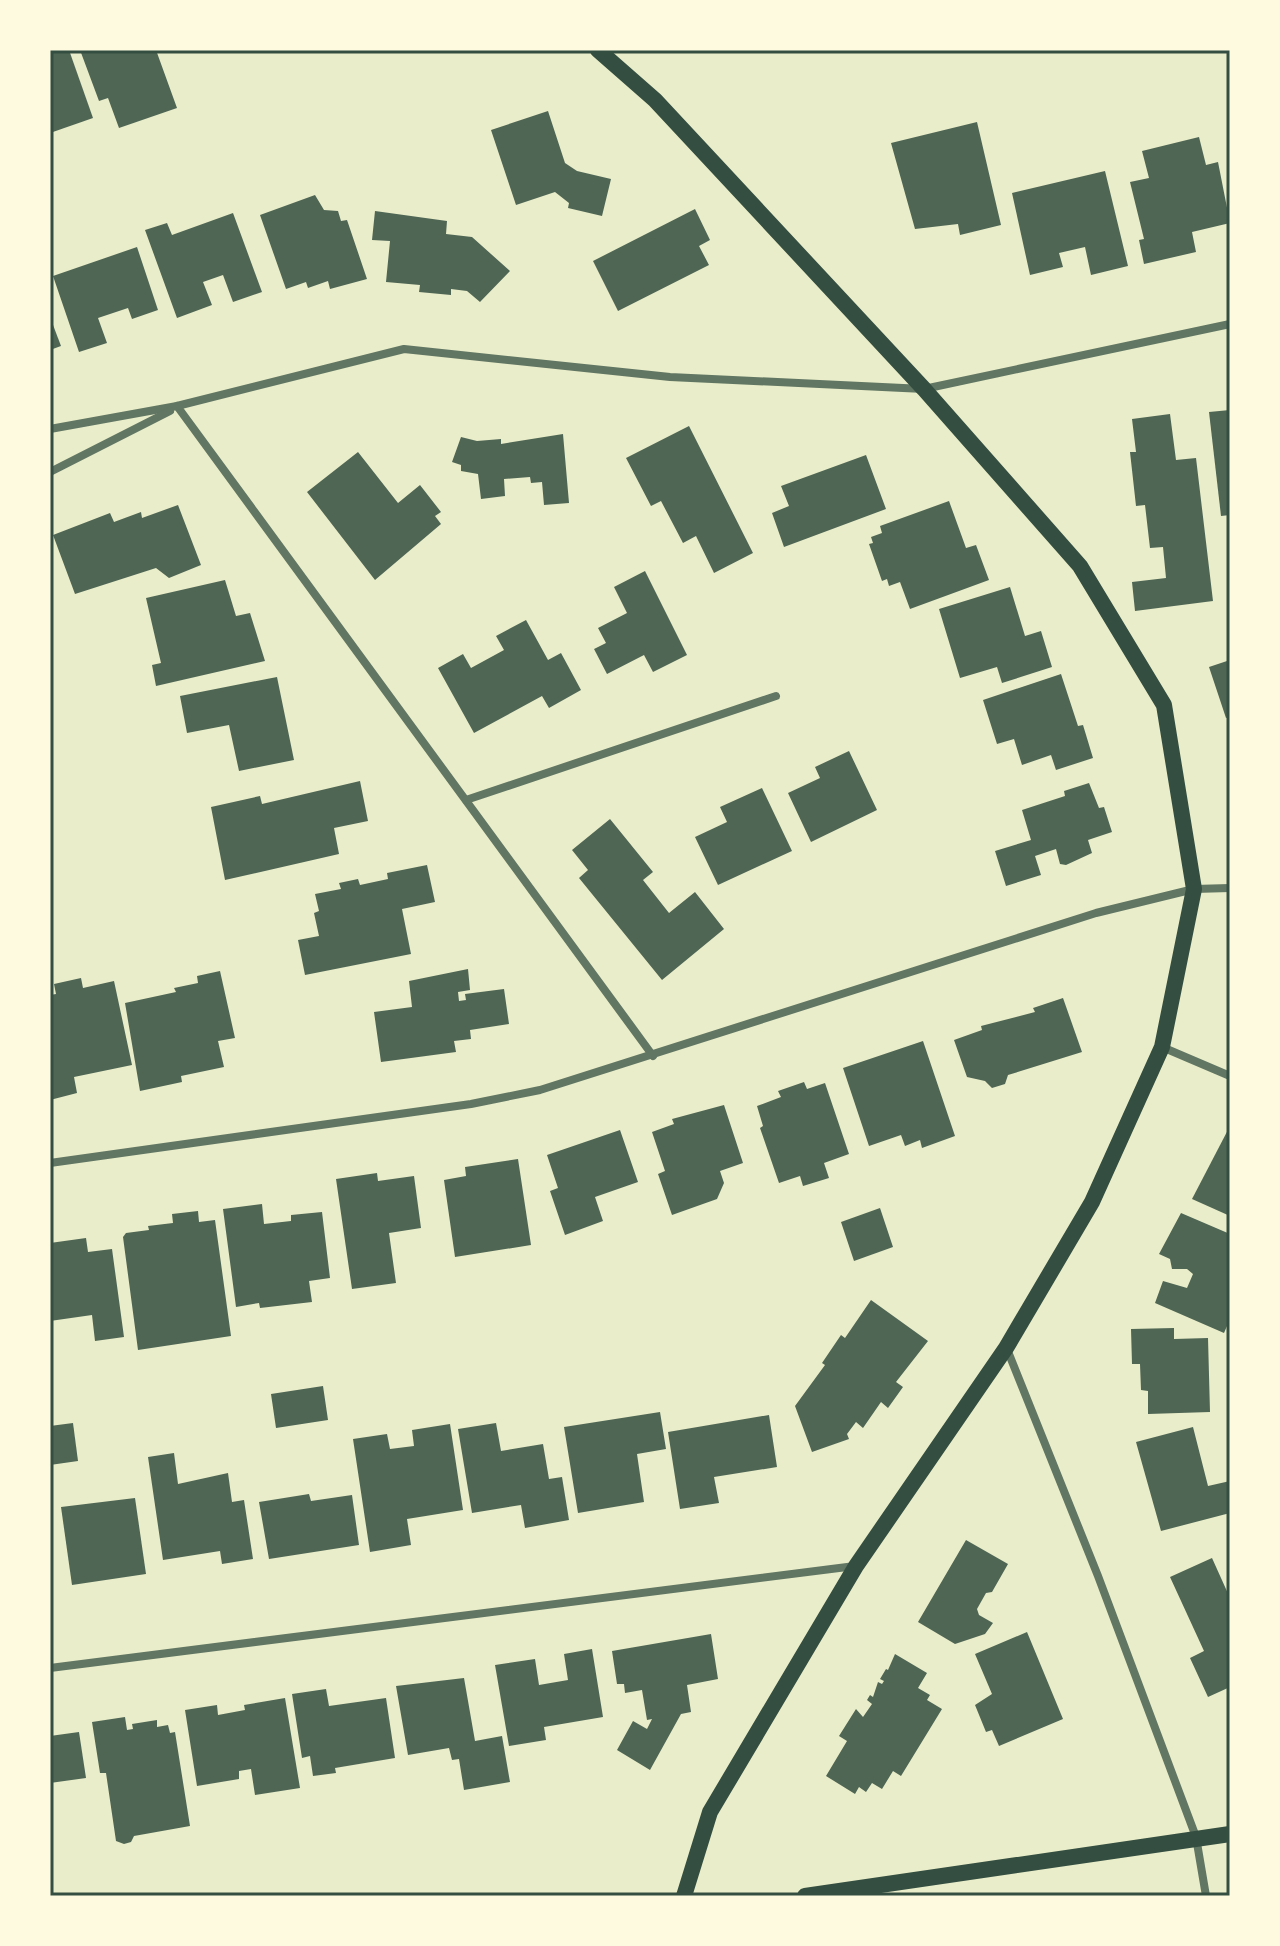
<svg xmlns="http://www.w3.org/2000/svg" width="1280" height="1946" font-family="'Fira Sans Condensed',sans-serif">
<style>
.building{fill:#4f6655}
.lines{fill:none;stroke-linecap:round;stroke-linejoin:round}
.minor{stroke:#617663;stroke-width:8}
.secondary{stroke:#344e41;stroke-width:16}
.neatline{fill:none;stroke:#344e41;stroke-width:3}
</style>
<rect width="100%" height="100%" fill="#e9edc9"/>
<g class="building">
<polygon points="50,50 69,50 93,118 50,133"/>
<polygon points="80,50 156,50 177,108 119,128 108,98 99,101"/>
<polygon points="548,111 565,163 577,171 611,179 602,216 568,208 569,203 555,192 516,205 491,130"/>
<polygon points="977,122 1001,225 960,235 958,224 915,229 891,143"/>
<polygon points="1199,137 1206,165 1218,162 1230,223 1192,232 1196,252 1144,264 1139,240 1144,239 1130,182 1149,178 1142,151"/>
<polygon points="1105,171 1128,266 1091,275 1085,247 1059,253 1063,267 1030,275 1012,193"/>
<polygon points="315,195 324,210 338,211 341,221 347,220 367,279 330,289 328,281 308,288 306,282 286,289 260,215"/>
<polygon points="695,209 710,240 699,246 709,265 618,311 593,261"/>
<polygon points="375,211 447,221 446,234 472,237 510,271 480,302 467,291 451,289 451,295 419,292 420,285 386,282 390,241 372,240"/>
<polygon points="233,213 262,292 233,302 223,275 203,282 212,305 177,318 145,230 167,223 172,235"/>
<polygon points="137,247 158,310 132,319 128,308 98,318 107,343 79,352 53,276"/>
<polygon points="50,317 61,346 50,350"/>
<polygon points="1230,410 1230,515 1221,516 1209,412"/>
<polygon points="1170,414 1176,460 1196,458 1213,601 1135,611 1132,582 1166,578 1163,547 1150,548 1145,505 1136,506 1130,452 1136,452 1132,419"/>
<polygon points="689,426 753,553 714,573 696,536 683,543 661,501 651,506 626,458"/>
<polygon points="563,434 569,503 544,505 542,482 531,483 530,477 504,479 505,496 481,499 478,474 461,471 461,465 452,462 461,437 477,441 501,439 501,444"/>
<polygon points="358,452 398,503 420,485 441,512 435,516 441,524 375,580 307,492"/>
<polygon points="866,455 886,509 784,547 772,513 789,506 781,486"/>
<polygon points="949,501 966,548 976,545 989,580 910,609 900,582 889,586 887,579 882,581 869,544 873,543 871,537 882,533 880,526"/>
<polygon points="178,505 201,565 169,578 156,568 75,594 53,535 110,513 114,522 141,512 142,518"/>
<polygon points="645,571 687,655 653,672 644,655 607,674 594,649 606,643 598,628 627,613 614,587"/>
<polygon points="225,580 236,616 250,613 265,661 156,686 152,665 161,663 146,598"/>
<polygon points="1010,587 1025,636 1041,631 1052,667 1002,683 997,667 960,678 939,609"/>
<polygon points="526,620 548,660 561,653 581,690 549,708 542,696 474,733 438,668 463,654 471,668 504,650 496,636"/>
<polygon points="1230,660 1230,717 1226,718 1209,667"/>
<polygon points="1061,674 1078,726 1083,725 1093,758 1056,770 1051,755 1022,765 1014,739 997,744 983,700"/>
<polygon points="277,677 294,760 239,771 229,725 187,733 180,696"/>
<polygon points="849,751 877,810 811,842 788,793 820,778 815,767"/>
<polygon points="360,781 368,821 334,828 339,854 225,880 211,807 260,796 262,804"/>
<polygon points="1089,783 1099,808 1104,807 1112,832 1088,840 1092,853 1066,865 1060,864 1056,849 1035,856 1041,875 1006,886 995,851 1031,840 1022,810 1065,796 1064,791"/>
<polygon points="762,788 792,851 718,885 695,837 727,822 720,807"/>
<polygon points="610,819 653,872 643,880 669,913 695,892 724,929 662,980 579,878 588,870 572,850"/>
<polygon points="427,865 435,902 402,909 411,954 305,975 298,940 319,936 314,913 319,911 315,894 341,889 339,883 358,879 360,885 388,879 387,873"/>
<polygon points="468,969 470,990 458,992 459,1001 466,1000 465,994 504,989 509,1024 470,1030 471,1039 454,1041 456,1052 381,1062 374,1012 412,1007 409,981"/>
<polygon points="220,971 235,1038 218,1041 224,1067 181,1076 182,1082 140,1091 125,1003 176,992 174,988 198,983 197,976"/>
<polygon points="81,978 83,988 114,981 132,1065 74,1077 77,1093 50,1100 50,995 56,994 54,984"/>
<polygon points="1063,998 1082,1052 1008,1075 1005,1084 992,1088 985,1081 967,1077 954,1040 982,1030 981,1026 1035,1012 1033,1008"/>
<polygon points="923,1041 955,1136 922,1148 920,1140 905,1146 901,1135 869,1146 843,1068"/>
<polygon points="804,1082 807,1089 825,1083 849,1154 824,1163 829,1178 803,1186 800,1176 779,1183 760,1128 763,1126 757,1106 781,1097 778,1091"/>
<polygon points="724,1105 743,1163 720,1171 724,1183 717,1199 672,1215 658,1174 665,1171 652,1132 674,1124 672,1119"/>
<polygon points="1230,1126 1230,1216 1192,1199"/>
<polygon points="620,1130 638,1182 595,1197 603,1221 565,1235 550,1191 558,1188 547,1155"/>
<polygon points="518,1159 531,1245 455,1257 444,1180 466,1176 465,1167"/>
<polygon points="377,1173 378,1181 414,1176 421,1228 389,1233 396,1283 352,1289 336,1179"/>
<polygon points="262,1204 264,1224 291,1221 291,1215 322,1212 330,1278 309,1281 312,1302 260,1308 259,1303 236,1307 223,1209"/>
<polygon points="880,1208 893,1247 854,1261 841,1222"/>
<polygon points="198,1211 199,1222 215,1220 231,1336 138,1350 123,1237 126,1233 149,1230 148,1226 173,1223 172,1214"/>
<polygon points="1181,1213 1230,1234 1230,1319 1224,1333 1155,1303 1163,1281 1187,1288 1193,1274 1187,1269 1172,1269 1170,1259 1159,1254"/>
<polygon points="86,1238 88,1252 112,1249 124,1337 95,1341 92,1315 50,1321 50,1243"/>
<polygon points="871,1300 928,1341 896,1382 903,1387 888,1408 881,1402 863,1428 856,1422 847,1434 849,1439 812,1452 795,1406 825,1365 822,1363 841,1335 845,1338"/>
<polygon points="1174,1328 1174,1339 1208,1338 1210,1412 1148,1414 1148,1391 1141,1390 1140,1364 1132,1364 1131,1329"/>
<polygon points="323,1386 328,1420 276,1428 271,1394"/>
<polygon points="660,1412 666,1449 637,1454 644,1502 578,1513 564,1427"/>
<polygon points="769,1415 777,1467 714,1477 719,1503 680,1509 668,1432"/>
<polygon points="73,1423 78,1461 50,1465 50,1426"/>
<polygon points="496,1423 501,1451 543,1444 549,1479 562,1477 569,1520 525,1528 521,1505 472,1513 458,1429"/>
<polygon points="450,1424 463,1510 407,1519 411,1545 370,1552 353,1439 387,1434 390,1449 414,1446 412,1430"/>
<polygon points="1193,1427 1208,1486 1230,1481 1230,1513 1161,1531 1136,1442"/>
<polygon points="174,1453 178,1484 228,1473 232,1502 244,1500 253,1559 222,1564 220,1551 163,1560 148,1457"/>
<polygon points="309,1494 311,1501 352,1495 359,1545 269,1559 259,1502"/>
<polygon points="135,1498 146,1574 72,1585 61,1507"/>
<polygon points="966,1540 1008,1564 992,1592 986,1593 977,1609 979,1615 993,1623 985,1634 955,1644 918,1622"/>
<polygon points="1212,1558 1230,1598 1230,1687 1208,1697 1190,1658 1204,1651 1170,1577"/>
<polygon points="1027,1632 1063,1719 999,1746 992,1730 986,1732 975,1705 992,1694 975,1654"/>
<polygon points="711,1634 718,1679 687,1685 691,1712 681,1714 650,1770 617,1750 633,1721 647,1729 652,1719 647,1720 642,1690 625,1693 624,1684 617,1684 612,1651"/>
<polygon points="592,1649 603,1717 544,1727 546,1740 509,1746 495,1665 535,1659 539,1685 568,1680 564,1654"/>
<polygon points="895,1654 927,1673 918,1688 930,1695 927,1700 942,1709 901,1776 893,1771 882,1789 872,1783 866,1792 859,1787 855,1794 826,1776 847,1741 839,1736 856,1709 863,1717 872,1704 867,1700 870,1695 873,1697 878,1682 882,1684 884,1681 880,1679 886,1669 888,1670"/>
<polygon points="464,1678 475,1741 502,1736 510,1782 464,1790 459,1759 452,1760 449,1748 408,1755 396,1686"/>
<polygon points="326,1689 329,1706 386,1698 395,1758 335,1768 336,1773 313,1776 310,1756 302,1758 292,1694"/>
<polygon points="285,1698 300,1788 255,1795 251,1769 239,1771 239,1779 197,1786 185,1710 217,1705 218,1715 245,1710 244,1705"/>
<polygon points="125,1717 127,1730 133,1729 132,1724 157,1720 157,1727 168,1725 170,1733 175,1732 190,1826 134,1836 131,1842 124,1844 116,1841 106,1773 100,1773 92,1722"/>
<polygon points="79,1732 86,1778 50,1783 50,1736"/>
</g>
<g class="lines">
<g class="minor">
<polyline points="177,406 653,1056"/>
<polyline points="50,429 177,406 404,349 670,377 924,389 1230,324"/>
<polyline points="50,472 170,411"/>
<polyline points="466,800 776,696"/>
<polyline points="1162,1047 1230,1076"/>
<polyline points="50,1163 471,1104 540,1090 1096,913 1194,889 1230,888"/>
<polyline points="1007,1349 1098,1576 1196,1837 1206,1896"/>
<polyline points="50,1668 855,1566"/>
</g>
<g class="secondary">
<polyline points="598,50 655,100 924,389 1080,566 1164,705 1194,889 1162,1047 1092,1202 1006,1348 856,1566 710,1812 684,1896"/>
<polyline points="805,1896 1230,1834"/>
</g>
</g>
<rect width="1280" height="1946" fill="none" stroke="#fefae0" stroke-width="104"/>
<rect x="52" y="52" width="1176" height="1842" class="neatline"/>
</svg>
